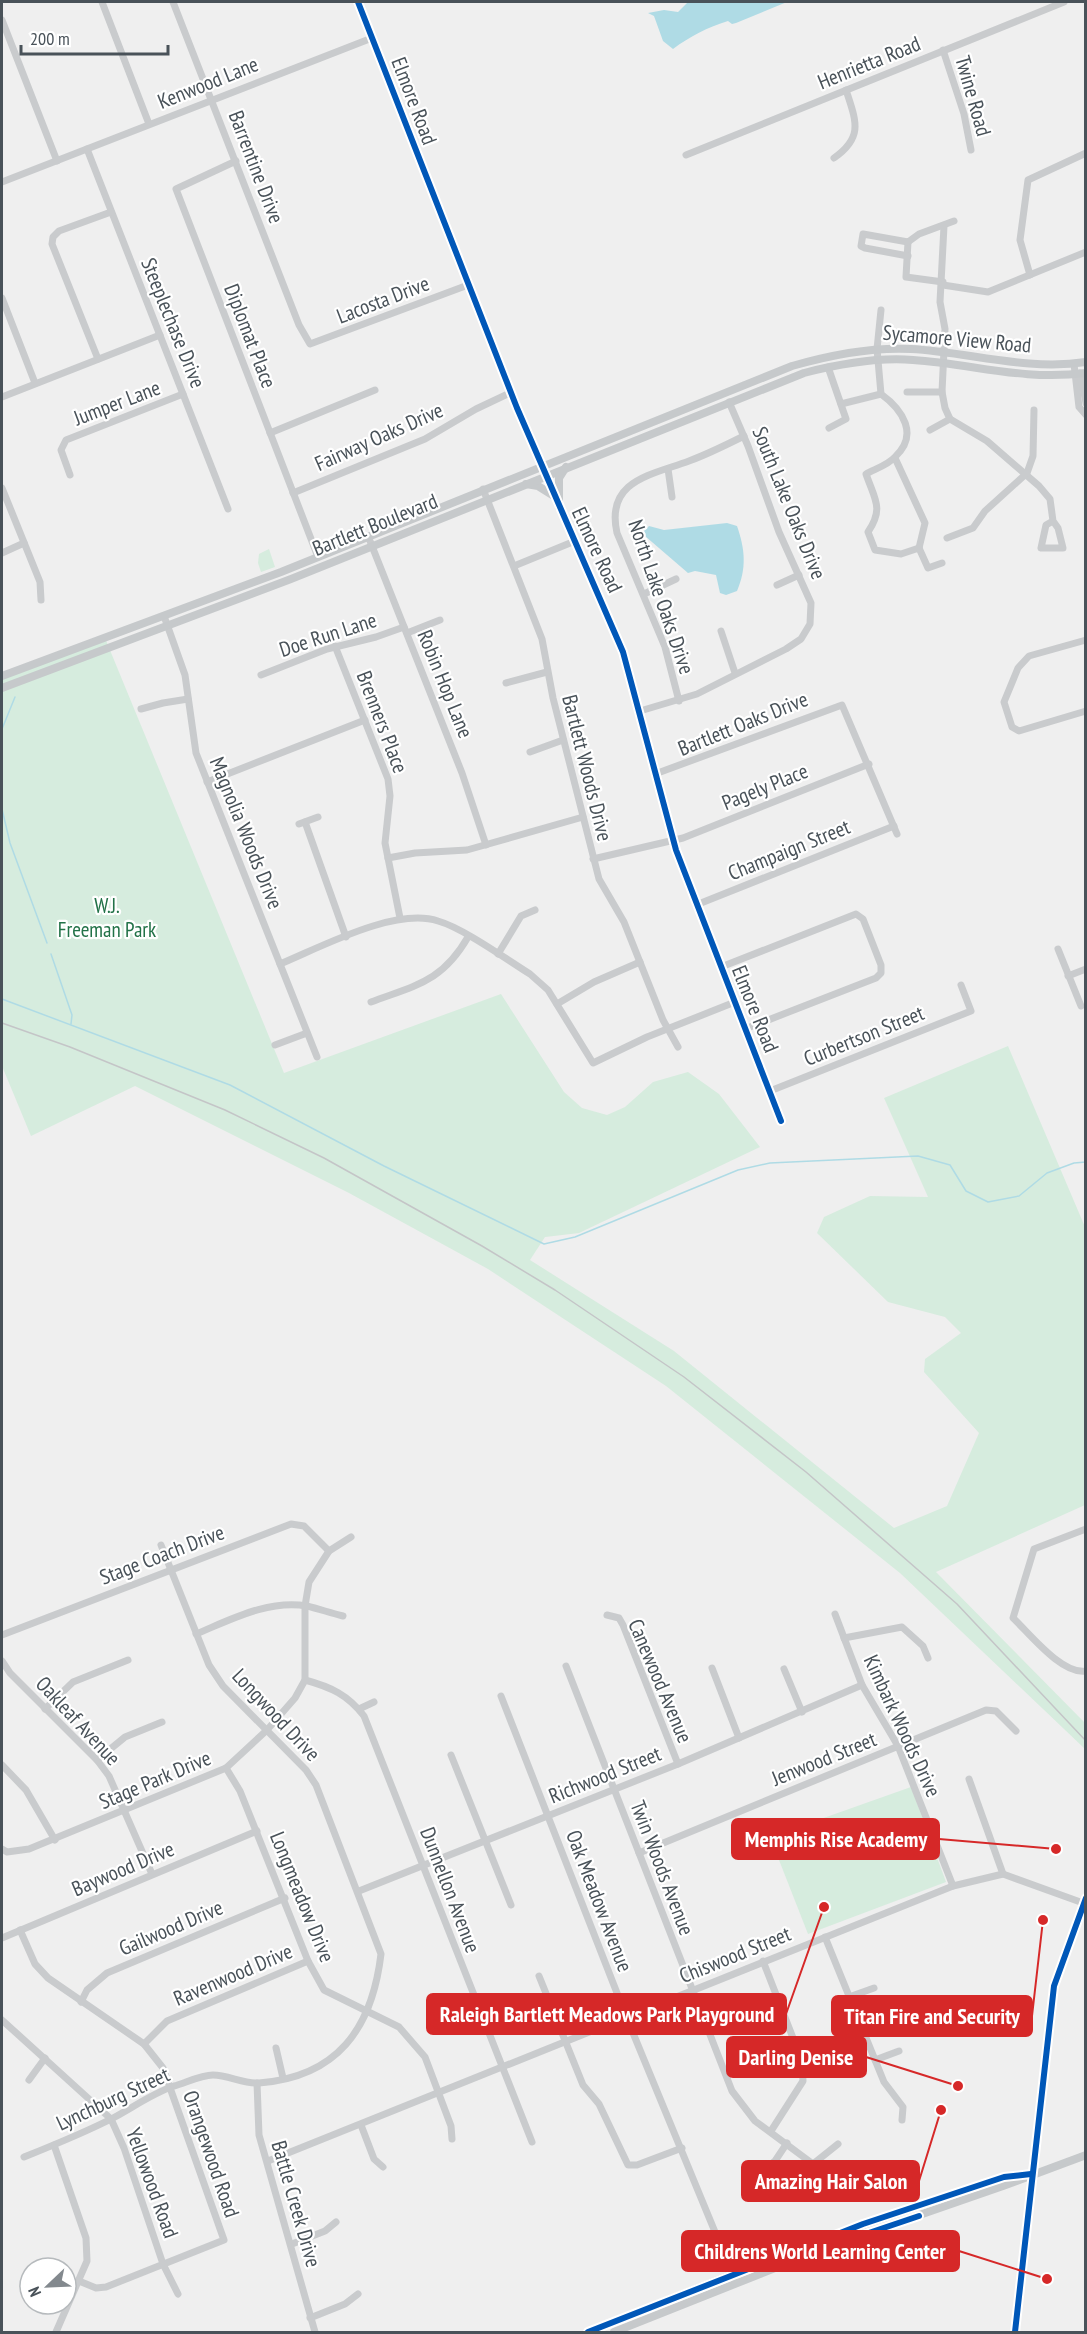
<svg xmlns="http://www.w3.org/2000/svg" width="1087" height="2334" font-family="'PT Sans Narrow',sans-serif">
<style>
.green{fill:#d6ecde}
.water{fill:#afdbe5}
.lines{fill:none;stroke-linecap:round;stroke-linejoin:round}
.stream{stroke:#afdbe5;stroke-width:1.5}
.minor{stroke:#c9cbcd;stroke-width:7}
.major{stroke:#c6c9cb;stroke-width:8}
.rail{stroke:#c4c5c7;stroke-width:1.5}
.cycleway-casing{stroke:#fff;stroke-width:10}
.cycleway{stroke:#0057b8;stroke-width:6}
.labels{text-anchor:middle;stroke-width:4.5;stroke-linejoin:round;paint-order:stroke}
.street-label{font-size:21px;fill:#495259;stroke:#fff}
.park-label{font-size:21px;fill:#227248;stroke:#fff}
.leader{fill:none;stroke:#d62828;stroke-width:2}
.callout-dot{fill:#d62828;stroke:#fff;stroke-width:2}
.callout{fill:#d62828;stroke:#d62828;stroke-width:2}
.callout-label{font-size:22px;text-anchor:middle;font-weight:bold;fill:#fff}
</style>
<rect width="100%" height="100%" fill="#efefef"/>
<g class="green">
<polygon points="269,549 275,567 261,572 258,563 259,554"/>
<polygon points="105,638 284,1073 501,994 564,1092 582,1108 607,1115 625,1107 653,1082 688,1072 719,1094 760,1147 579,1233 545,1237 530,1260 674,1351 894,1528 947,1506 979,1433 924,1372 925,1359 961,1333 945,1317 888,1302 817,1233 824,1217 870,1196 928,1197 884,1098 1008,1046 1085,1227 1085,1505 936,1572 1085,1723 1085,1749 900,1573 666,1386 488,1269 349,1193 135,1086 31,1136 2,1066 2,676"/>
<polygon points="911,1787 946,1882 808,1934 770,1837"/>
</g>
<g class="water">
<path d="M 688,2 L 787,2 L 736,23 L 732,24 L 728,21 C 708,27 689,37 673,49 L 663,41 L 654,16 L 648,13 L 664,10 L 678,12 Z"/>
<path d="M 727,523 L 737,526 C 745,549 747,568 737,591 L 726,595 L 720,593 L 716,575 L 695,571 L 688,573 L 645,536 L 644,531 L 649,526 L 664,530 Z"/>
</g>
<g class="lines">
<g class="stream">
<polyline points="2,729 15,697"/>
<polyline points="2,809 10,843 47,943"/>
<polyline points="51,954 72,1015 71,1024"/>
<polyline points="2,999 230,1085 384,1166 544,1244 575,1237 738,1170 770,1163 918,1156 950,1165 966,1191 988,1202 1019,1196 1047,1173 1074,1163 1086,1162"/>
</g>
<g class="minor">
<polyline points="102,2 149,124"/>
<polyline points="173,2 299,325 310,344 468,285"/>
<polyline points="358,2 517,408 623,652 676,850 781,1121"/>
<polyline points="2,20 57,161"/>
<polyline points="943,50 964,114 971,150"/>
<polyline points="87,149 228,509"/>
<polyline points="686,155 1064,2"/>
<path d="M 834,158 C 864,137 856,121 846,90"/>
<polyline points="236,161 176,189 318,557"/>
<polyline points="2,182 372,38"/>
<polyline points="944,226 940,302 945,329 942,392 945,408 950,419 987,441 1039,486 1050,499 1053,521 1046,525 1041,548 1063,548 1058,528 1053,521"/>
<polyline points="908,242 906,277 943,282"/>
<polyline points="908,256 865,248 861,246 863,234 908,242 919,234 954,221"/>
<polyline points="1030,275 1020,240 1028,180 1086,153"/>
<polyline points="943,285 988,292 1086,252"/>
<polyline points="2,298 35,383"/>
<path d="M 881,310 L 877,349 L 881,394 C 903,410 919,435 895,457 C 888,465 875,469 866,474 C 875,500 884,508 868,532 L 875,550 L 901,554 L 919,548"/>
<polyline points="98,359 52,244 53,237 59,231 111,212"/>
<polyline points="1074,364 1079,407 1086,415"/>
<polyline points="828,367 846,419 829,428"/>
<polyline points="1080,373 1086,403"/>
<polyline points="907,392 942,392"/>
<polyline points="2,397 160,335"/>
<polyline points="841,404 881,394"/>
<polyline points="930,430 950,419"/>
<polyline points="270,433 375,390"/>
<polyline points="895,458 925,523 919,548"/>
<polyline points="668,469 672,497"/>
<polyline points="70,475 61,450 66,440 183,394"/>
<polyline points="2,488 40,582 41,600"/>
<polyline points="483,489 542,639 553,698 599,879 624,922 663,1020 678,1047"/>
<polyline points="293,493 425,439 476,409 510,393"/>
<polyline points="368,536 462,773 486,845"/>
<polyline points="947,538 973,528 985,511 1027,473 1033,456 1034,410"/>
<polyline points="919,548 928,568 942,563"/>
<polyline points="2,553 24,543"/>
<polyline points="514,566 575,541"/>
<polyline points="777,585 799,575"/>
<polyline points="644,594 676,579"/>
<polyline points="164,616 185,675 196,753 317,1057"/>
<polyline points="721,631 735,673"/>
<polyline points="407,633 440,620"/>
<polyline points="1086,640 1029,656 1018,668 1004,702 1012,727 1019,731 1086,711"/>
<polyline points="335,646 388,779 390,796 385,843 400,918"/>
<polyline points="261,675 327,649 376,637 404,627"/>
<polyline points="506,683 547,672"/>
<path d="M 679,701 L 665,647 L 617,533 C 605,480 652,475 689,461 C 708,454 726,445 744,436"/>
<polyline points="141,709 163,703 188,699"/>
<polyline points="640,711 697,694 786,649 801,639 810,624 811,603 779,532 748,446 729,402"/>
<polyline points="530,752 563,740"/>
<polyline points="655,774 842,705 897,834"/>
<polyline points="207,782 365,720"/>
<polyline points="305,822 346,937"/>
<polyline points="299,824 318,817"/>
<polyline points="388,858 415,853 467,850 583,817"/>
<polyline points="593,859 683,838 869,764"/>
<polyline points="696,905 894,826"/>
<polyline points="1058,949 1081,1006"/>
<polyline points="498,954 521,916 535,910"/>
<path d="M 280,964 C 321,947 395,907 438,921 C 463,928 506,959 530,974 L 548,990 L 593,1063 L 647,1037 L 735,1002"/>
<polyline points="721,967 856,914 863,919 881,965 881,973 876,978 745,1029"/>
<polyline points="1068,976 1086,969"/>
<path d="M 371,1002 C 416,985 442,982 468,937"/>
<polyline points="557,1004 594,982 640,962"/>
<polyline points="275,1045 307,1033"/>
<polyline points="770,1091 971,1011 961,985"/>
<path d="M 1086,1529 L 1034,1549 L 1013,1618 C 1030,1634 1062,1675 1086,1671"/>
<polyline points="835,1614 862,1685 898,1746 953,1886"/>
<polyline points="607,1615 619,1618 623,1625 678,1764"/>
<path d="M 196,1634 C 230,1620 269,1599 307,1606 C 319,1609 331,1613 343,1616"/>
<polyline points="2,1635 291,1524 304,1526 329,1551"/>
<polyline points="844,1638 902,1627 923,1646 928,1658"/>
<polyline points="2,1661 10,1673 97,1760 109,1776 152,1874"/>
<polyline points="566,1666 732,2091 755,2121 813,2164 826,2184"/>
<polyline points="712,1668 739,1738"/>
<polyline points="784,1669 802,1712"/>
<path d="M 305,1680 C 331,1687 348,1695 364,1716 L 532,2142"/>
<polyline points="501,1696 626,2016 734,2278"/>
<polyline points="45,1709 73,1682 128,1660"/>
<polyline points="359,1709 374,1702"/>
<polyline points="451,1755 511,1905"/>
<polyline points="97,1760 125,1737 162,1722"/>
<polyline points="2,1765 26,1790 55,1840"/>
<polyline points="226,1768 240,1791 308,1961 324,1990 399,2027 425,2057 451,2126 452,2139"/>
<polyline points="969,1779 1003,1874"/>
<polyline points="2,1849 7,1852 29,1849 226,1768 267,1730 295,1698 305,1680 305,1606 309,1582 329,1551 351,1537"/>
<polyline points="639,1853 986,1710 996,1711 1016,1731"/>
<polyline points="359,1891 678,1764 862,1685"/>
<polyline points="20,1930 35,1964 48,1978 144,2044 163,2068 224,2240 106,2287 96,2288 79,2281"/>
<polyline points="825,1937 884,2082 903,2107 902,2120"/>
<polyline points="2,1938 257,1831"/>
<polyline points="763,1961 802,2061 803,2081 771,2131"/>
<polyline points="539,1976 583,2085 599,2104 628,2165 637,2165 682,2148"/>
<polyline points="849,1997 874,1988"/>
<polyline points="81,2002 87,1990 107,1973 285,1898"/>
<polyline points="2,2020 111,2119 124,2148 163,2264 178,2294"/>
<polyline points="144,2044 167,2021 308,1961"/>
<polyline points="276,2048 283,2078"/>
<polyline points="875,2060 899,2051"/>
<polyline points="29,2080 45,2058"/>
<polyline points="257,2083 259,2135 315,2332"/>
<polyline points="361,2125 374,2159 383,2167"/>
<polyline points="54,2145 86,2238 87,2261 56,2332"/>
<path d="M 24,2157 C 54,2145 84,2133 113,2118 C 132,2108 153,2093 174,2086 C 185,2083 201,2075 213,2075 C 228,2075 244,2084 259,2083 C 337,2077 372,2029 381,1954 L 316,1785 L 306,1770 L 223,1686 L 209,1665 L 161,1545"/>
<polyline points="268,2161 953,1886 1003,1874 1086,1904"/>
<polyline points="813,2164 838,2144"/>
<polyline points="762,2172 775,2161 787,2143"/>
<polyline points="292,2244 325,2231 336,2222"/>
<polyline points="310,2318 345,2304 358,2294"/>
</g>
<g class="major">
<polyline points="526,484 538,486 554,496"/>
<polyline points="559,507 559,478 566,467"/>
<path d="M 2,676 L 281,572 L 792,366 C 830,355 871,347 911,349 C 969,352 1026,371 1086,362"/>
<path d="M 2,688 L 291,579 L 804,373 C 839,364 877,357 913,360 C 974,364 1022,381 1086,373"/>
<polyline points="588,2332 803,2246 1004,2177 1021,2175"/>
<polyline points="614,2332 833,2245 1003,2186 1086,2155"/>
<polyline points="1015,2332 1054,1986 1086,1898"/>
</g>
<polyline class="rail" points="2,1023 70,1047 225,1110 324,1158 482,1246 555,1290 684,1377 806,1472 957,1604 1086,1741"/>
<g class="cycleway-casing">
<g id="cycleway">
<polyline points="358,2 517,408 623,652 676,850 781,1121"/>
<polyline points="845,2241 919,2216"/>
<polyline points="588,2332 863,2224 1004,2177 1031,2174"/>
<polyline points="1015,2332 1054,1986 1086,1898"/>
</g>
</g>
<use href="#cycleway" class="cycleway"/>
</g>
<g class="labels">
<g class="street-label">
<text transform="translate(869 63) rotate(-22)" y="7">Henrietta Road</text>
<text transform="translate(208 83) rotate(-22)" y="7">Kenwood Lane</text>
<text transform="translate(973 96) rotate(74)" y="7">Twine Road</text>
<text transform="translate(414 101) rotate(69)" y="7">Elmore Road</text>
<text transform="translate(256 167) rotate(69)" y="7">Barrentine Drive</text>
<text transform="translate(383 300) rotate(-21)" y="7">Lacosta Drive</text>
<text transform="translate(173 323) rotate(68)" y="7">Steeplechase Drive</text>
<text transform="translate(250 336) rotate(69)" y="7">Diplomat Place</text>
<text transform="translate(957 339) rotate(5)" y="7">Sycamore View Road</text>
<text transform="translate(117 403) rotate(-21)" y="7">Jumper Lane</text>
<text transform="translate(379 437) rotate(-24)" y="7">Fairway Oaks Drive</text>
<text transform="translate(789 503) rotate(68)" y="7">South Lake Oaks Drive</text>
<text transform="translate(375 525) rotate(-22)" y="7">Bartlett Boulevard</text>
<text transform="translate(597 550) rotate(65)" y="7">Elmore Road</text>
<text transform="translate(661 597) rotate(71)" y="7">North Lake Oaks Drive</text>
<text transform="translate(328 635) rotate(-18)" y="7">Doe Run Lane</text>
<text transform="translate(445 684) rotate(68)" y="7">Robin Hop Lane</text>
<text transform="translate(382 722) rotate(69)" y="7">Brenners Place</text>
<text transform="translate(743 724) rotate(-22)" y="7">Bartlett Oaks Drive</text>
<text transform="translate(587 768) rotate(76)" y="7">Bartlett Woods Drive</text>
<text transform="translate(765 787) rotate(-22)" y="7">Pagely Place</text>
<text transform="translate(246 833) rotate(68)" y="7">Magnolia Woods Drive</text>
<text transform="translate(789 850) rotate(-22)" y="7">Champaign Street</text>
<text transform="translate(755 1009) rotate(68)" y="7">Elmore Road</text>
<text transform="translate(864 1036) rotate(-22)" y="7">Curbertson Street</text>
<text transform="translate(162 1555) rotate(-21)" y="7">Stage Coach Drive</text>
<text transform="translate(660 1681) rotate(67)" y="7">Canewood Avenue</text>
<text transform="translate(276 1715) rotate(47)" y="7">Longwood Drive</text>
<text transform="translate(78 1721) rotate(47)" y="7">Oakleaf Avenue</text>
<text transform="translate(902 1726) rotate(65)" y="7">Kimbark Woods Drive</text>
<text transform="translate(824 1759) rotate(-22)" y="7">Jenwood Street</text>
<text transform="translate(605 1775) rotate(-22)" y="7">Richwood Street</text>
<text transform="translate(155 1780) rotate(-23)" y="7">Stage Park Drive</text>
<text transform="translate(662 1868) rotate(69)" y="7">Twin Woods Avenue</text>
<text transform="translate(123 1869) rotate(-23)" y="7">Baywood Drive</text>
<text transform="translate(450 1890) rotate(69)" y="7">Dunnellon Avenue</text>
<text transform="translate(302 1897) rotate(68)" y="7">Longmeadow Drive</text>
<text transform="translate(599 1901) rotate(69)" y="7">Oak Meadow Avenue</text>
<text transform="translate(171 1928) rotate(-23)" y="7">Gailwood Drive</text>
<text transform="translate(735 1955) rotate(-22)" y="7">Chiswood Street</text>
<text transform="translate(233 1975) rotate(-23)" y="7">Ravenwood Drive</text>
<text transform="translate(113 2099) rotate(-25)" y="7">Lynchburg Street</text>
<text transform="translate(211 2154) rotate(71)" y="7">Orangewood Road</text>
<text transform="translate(152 2183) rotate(70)" y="7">Yellowood Road</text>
<text transform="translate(296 2204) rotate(74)" y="7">Battle Creek Drive</text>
</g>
<g class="park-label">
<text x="107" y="913">W.J.<tspan x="107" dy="24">Freeman Park</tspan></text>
</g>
</g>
<path class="leader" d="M1056 1849L939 1839M824 1907L786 2014M1043 1920L1032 2016M958 2086L866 2057M941 2110L919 2181M1047 2279L959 2251"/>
<g class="callout-dot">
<circle cx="1056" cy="1849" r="6"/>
<circle cx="824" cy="1907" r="6"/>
<circle cx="1043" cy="1920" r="6"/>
<circle cx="958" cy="2086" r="6"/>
<circle cx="941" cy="2110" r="6"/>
<circle cx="1047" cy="2279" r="6"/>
</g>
<g class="callout">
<rect x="732" y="1819" width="207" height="40" rx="6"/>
<rect x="427" y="1994" width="359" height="40" rx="6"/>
<rect x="832" y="1996" width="200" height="40" rx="6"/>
<rect x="727" y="2037" width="139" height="40" rx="6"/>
<rect x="742" y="2161" width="177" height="40" rx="6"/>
<rect x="682" y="2231" width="277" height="40" rx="6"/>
</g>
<g class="callout-label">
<text x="836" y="1847">Memphis Rise Academy</text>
<text x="607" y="2022">Raleigh Bartlett Meadows Park Playground</text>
<text x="932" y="2024">Titan Fire and Security</text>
<text x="796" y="2065">Darling Denise</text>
<text x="831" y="2189">Amazing Hair Salon</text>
<text x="820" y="2259">Childrens World Learning Center</text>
</g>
<rect width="1087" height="2334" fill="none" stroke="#495259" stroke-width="6"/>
<g transform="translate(48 2286) rotate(247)"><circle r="28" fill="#ffffff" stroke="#b6babd" stroke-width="1.5"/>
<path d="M0-4.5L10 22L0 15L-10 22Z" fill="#83898e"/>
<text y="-9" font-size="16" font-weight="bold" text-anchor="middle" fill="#495259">N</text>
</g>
<path d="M21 45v9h147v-9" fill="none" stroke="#495259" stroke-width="3"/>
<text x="30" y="45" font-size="18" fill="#495259" stroke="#ffffff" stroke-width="4.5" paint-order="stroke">200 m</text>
</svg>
